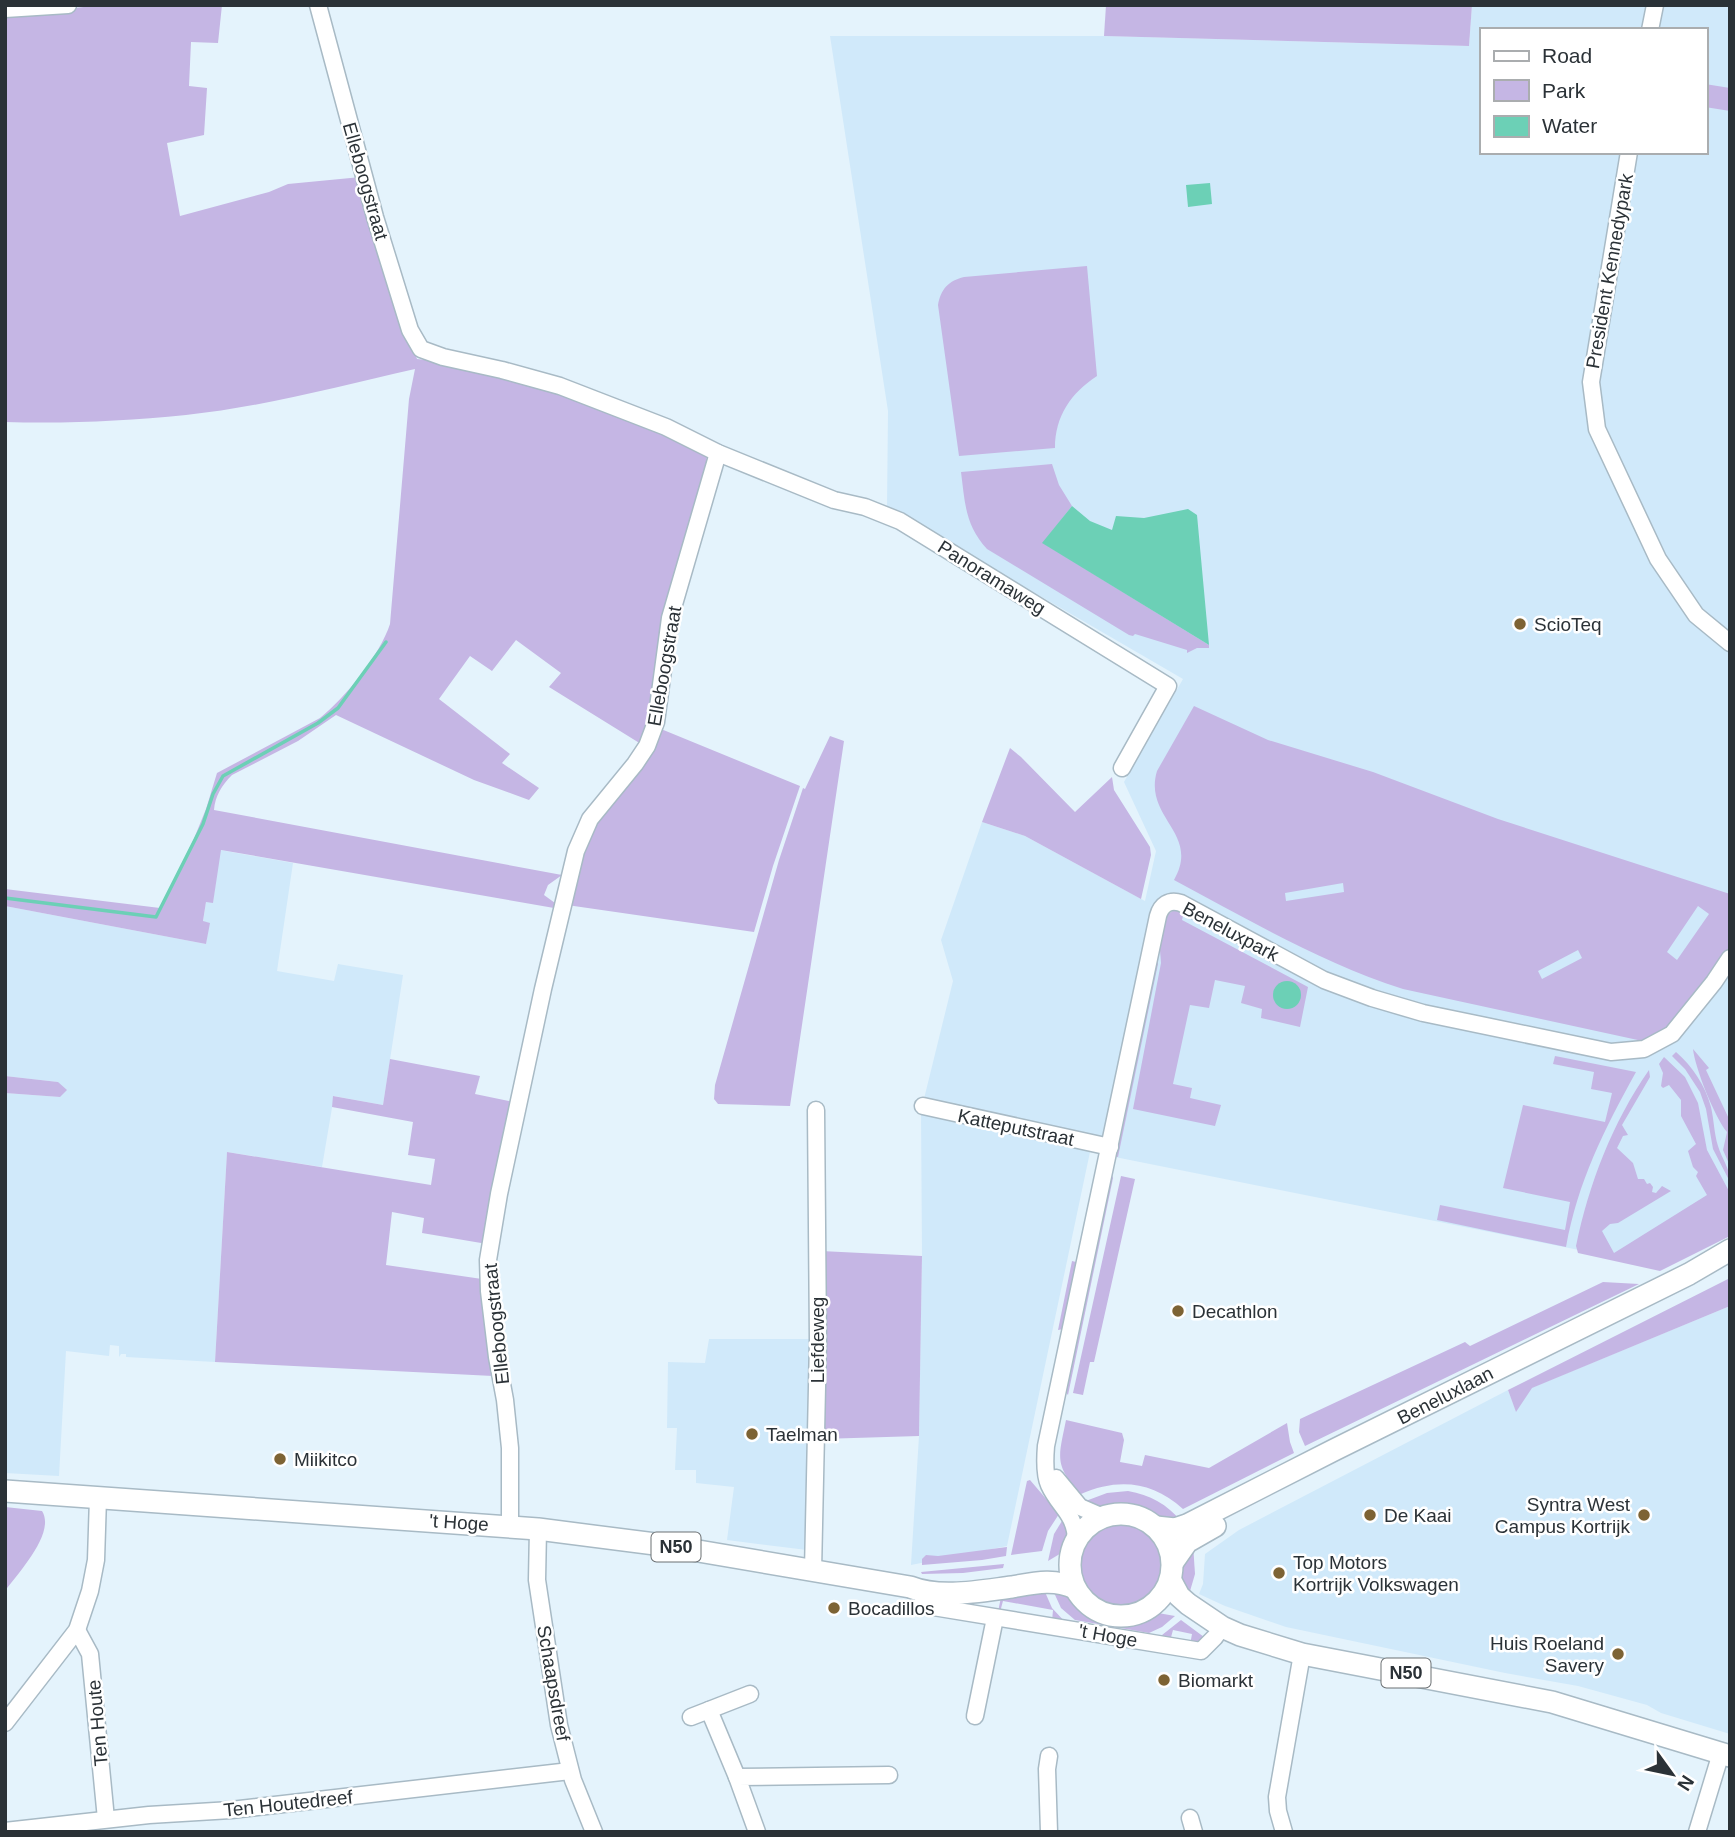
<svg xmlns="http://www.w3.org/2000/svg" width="1735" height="1837" font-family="Helvetica,sans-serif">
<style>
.built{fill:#d0e9fa;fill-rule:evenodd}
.green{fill:#c5b6e4;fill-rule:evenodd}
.water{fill:#6cd0b6}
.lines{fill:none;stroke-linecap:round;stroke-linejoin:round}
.stream{stroke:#6cd0b6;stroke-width:3.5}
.minor-casing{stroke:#a8bac5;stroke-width:19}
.major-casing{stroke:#a8bac5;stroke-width:24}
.minor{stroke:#fff;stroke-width:16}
.major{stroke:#fff;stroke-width:21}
.poi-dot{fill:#7d6334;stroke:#fff;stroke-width:2.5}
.labels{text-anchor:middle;stroke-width:5;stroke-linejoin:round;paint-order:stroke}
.shield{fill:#fff;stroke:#6b7073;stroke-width:2}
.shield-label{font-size:18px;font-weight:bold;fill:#2b3237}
.street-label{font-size:19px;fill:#2b3237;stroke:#fff}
.poi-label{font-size:19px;fill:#2b3237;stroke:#fff;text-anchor:start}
</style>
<rect width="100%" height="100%" fill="#e4f3fc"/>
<g class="built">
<path d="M 1472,5 L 1730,5 L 1730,1224 L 1649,1264 L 1090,1152 L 1007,1546 L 911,1565 L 919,1436 L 922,1256 L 921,1111 L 953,981 L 941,940 L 982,822 L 1025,836 L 1145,901 L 1156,851 L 1124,782 L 1183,679 L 887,507 L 888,411 L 830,36 L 1104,36 L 1469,46 ZM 1481,30 L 1705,30 L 1705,152 L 1481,152 Z"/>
<polygon points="220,850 293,863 277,971 334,981 338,964 403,975 383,1105 334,1096 322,1167 227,1152 215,1362 126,1357 126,1354 121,1354 119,1357 119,1346 110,1345 109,1356 66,1351 59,1476 5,1473 5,1093 60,1097 58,1082 5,1076 5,906 206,944 209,923 203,922 206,902 213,902"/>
<polygon points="1730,1306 1730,1734 1661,1713 1647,1705 1578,1686 1505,1673 1286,1627 1225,1606 1199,1594 1203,1584 1205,1554 1239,1530 1508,1390 1516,1411 1531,1388"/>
<polygon points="709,1339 815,1339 807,1550 727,1540 734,1487 696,1483 696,1470 675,1470 677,1428 667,1428 668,1362 705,1363"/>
</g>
<g class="green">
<path d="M 101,5 L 222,5 L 218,43 L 191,42 L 189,86 L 207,88 L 204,135 L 167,143 L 180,216 L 269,192 L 288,184 L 361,177 L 367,203 L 417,359 L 436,361 L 554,391 L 695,446 L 706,452 L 707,461 L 655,704 L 641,744 L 549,687 L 561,673 L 516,640 L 492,671 L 470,656 L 439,699 L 510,754 L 502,763 L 539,788 L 529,800 L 474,780 L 336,715 L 298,741 L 232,775 C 222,785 215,796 214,810 L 562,875 L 548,885 L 544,895 L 555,903 L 554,908 L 221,850 L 213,903 L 206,902 L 203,921 L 210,923 L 206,944 L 5,906 L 5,889 L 160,908 L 193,841 L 206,809 L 217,773 L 320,718 C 345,698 380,655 390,624 L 409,399 L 415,369 C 340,386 263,407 186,415 C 125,421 66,424 5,422 L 5,16 Z"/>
<polygon points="1106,5 1472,5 1469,46 1104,36"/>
<polygon points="1705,84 1730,88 1730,111 1705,107"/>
<path d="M 1087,266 L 1097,376 C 1071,393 1055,416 1055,448 L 959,456 L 938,305 C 941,289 948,281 964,277 Z"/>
<path d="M 1052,464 L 1059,485 L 1072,506 L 1043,543 L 1209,645 L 1209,648 L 1197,648 L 1187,653 L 1187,650 L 1135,634 L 1133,636 L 1129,635 L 987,549 C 965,525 965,503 961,472 Z"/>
<path d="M 1194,706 L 1268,740 L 1373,772 L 1498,819 L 1730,894 L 1730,946 L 1712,975 L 1674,1024 L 1647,1042 L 1403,989 C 1322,963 1249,920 1174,880 C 1201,833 1143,818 1157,771 ZM 1343,883 L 1344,892 L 1286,901 L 1285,893 ZM 1698,906 L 1709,914 L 1677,960 L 1667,952 ZM 1578,950 L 1582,958 L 1542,979 L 1538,971 Z"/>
<polygon points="661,729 800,786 773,866 754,932 567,905 585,839"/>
<polygon points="830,736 844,741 790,1106 718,1104 714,1099 715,1085 779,860 803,788 805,789"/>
<polygon points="1010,748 1021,757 1075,812 1112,777 1114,790 1150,847 1151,855 1141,899 1025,836 982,822"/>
<path d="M 1175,910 L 1184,912 L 1182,920 L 1308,987 L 1300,1027 L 1261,1018 L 1262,1009 L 1241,1003 L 1245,986 L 1215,980 L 1209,1008 L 1190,1005 L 1173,1084 L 1192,1088 L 1190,1098 L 1221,1105 L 1215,1126 L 1133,1109 L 1161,963 C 1160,945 1154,918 1175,910 Z"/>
<polygon points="1156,954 1158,964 1118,1157 1113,1156"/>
<path d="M 1693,1049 L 1709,1068 L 1706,1070 L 1730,1121 L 1730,1166 L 1723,1150 L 1727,1132 C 1715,1118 1695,1068 1693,1049 Z"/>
<path d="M 1676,1052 C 1693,1067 1705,1085 1711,1107 C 1714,1120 1714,1133 1718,1146 C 1722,1159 1730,1168 1730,1182 L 1713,1149 L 1706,1109 L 1700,1092 L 1685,1069 L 1672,1056 Z"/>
<path d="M 1555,1056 L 1636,1072 C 1604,1130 1578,1181 1566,1247 L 1437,1220 L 1440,1205 L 1565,1230 L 1570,1202 L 1503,1188 L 1523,1105 L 1605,1122 L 1612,1093 L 1591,1089 L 1594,1072 L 1553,1064 Z"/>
<path d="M 1664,1057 L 1685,1077 L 1698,1103 L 1707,1150 L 1730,1193 L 1730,1236 L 1660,1271 L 1578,1253 L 1576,1246 C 1589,1184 1612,1123 1649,1070 L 1650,1077 L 1622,1125 L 1628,1135 L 1623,1136 L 1617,1148 L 1633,1163 L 1638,1179 L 1644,1179 L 1647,1184 L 1650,1183 L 1653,1187 L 1652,1192 L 1656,1193 L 1662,1186 L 1671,1191 L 1618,1223 L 1610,1224 L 1602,1231 L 1614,1253 L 1707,1195 L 1696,1176 L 1698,1172 L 1693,1167 L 1688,1151 L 1696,1144 L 1681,1116 L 1681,1100 L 1669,1085 L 1663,1088 L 1661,1086 L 1663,1073 L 1659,1064 Z"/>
<polygon points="390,1059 480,1076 475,1094 513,1102 487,1244 422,1233 424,1218 392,1212 386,1265 482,1279 493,1376 215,1362 227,1152 431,1185 435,1159 408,1155 413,1122 332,1107 333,1096 383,1105"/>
<polygon points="5,1076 58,1082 67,1090 60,1097 5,1093"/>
<polygon points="1111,1173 1113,1178 1068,1395 1064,1390"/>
<polygon points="1121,1176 1135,1179 1094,1362 1090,1362 1083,1395 1073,1393"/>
<polygon points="821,1251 922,1256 919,1436 821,1439"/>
<polygon points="1072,1261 1076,1262 1078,1265 1064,1329 1058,1330"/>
<polygon points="1730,1278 1730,1306 1532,1388 1516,1412 1508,1390"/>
<polygon points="1603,1282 1639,1284 1305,1446 1299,1432 1300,1419 1465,1342 1470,1346"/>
<path d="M 1066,1420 L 1122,1433 L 1124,1440 L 1120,1462 L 1142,1466 L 1145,1455 L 1209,1468 L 1287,1423 L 1290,1442 L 1294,1453 L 1183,1509 C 1152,1481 1118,1478 1081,1494 C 1053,1465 1059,1456 1066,1420 Z"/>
<polygon points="1030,1480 1059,1514 1048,1531 1042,1551 1011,1555 1027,1481"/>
<path d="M 1128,1491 C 1150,1495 1167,1504 1182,1522 L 1162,1523 L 1136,1509 L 1103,1509 L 1083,1502 L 1107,1493 Z"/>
<path d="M 5,1507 L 42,1511 C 56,1533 18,1573 5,1591 Z"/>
<polygon points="1065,1516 1070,1539 1063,1552 1048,1561 1054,1534"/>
<circle cx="1122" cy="1565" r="42"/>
<path d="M 1193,1544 L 1195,1574 L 1188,1598 C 1173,1573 1177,1567 1193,1544 Z"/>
<polygon points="1007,1547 1006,1556 982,1560 922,1565 922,1559 926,1555 938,1556"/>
<polygon points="1004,1564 1003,1568 963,1573 922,1574 921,1572"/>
<polygon points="1051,1586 1068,1591 1089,1612 1107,1621 1133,1622 1158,1613 1175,1616 1162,1627 1149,1633 1075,1620 1061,1608"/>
<polygon points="1002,1592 1045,1592 1052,1608 1066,1623 1052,1621 1053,1610 1003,1601 1000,1612 998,1612"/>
<polygon points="1181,1620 1204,1637 1202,1644 1190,1645 1192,1634 1173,1630 1170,1641 1157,1639"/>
</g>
<g class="water">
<polygon points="1210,183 1212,204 1188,207 1186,185"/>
<polygon points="1072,506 1090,521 1112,530 1116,516 1144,518 1188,509 1197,515 1209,645 1042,543"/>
<circle cx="1287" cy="995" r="14"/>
</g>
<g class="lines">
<polyline class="stream" points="5,898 156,917 203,824 213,794 223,776 318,723 338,708 386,642"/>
<g class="minor-casing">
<g id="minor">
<polyline points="318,5 375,217 410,330 421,349 443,357 502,370 560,386 666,427 718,453 834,500 865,507 900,521 1168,686 1122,768"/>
<polyline points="5,9 68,5"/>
<polyline points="1650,30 1655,5"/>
<polyline points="1629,152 1591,382 1597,429 1658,559 1696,615 1730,643"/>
<polyline points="923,1106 1110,1147"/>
<polyline points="1056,1478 1080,1507 1103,1517"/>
<polyline points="510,1526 510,1448 505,1400 497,1357 489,1291 488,1260 499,1194 543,989 576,851 590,819 635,764 647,746 656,722 670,618 718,453"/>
<polyline points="538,1529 537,1580 559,1725 573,1780 594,1832"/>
<path d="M 1076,1540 C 1075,1513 1059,1507 1049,1485 C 1044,1474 1045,1458 1046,1446 L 1158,916 C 1161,905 1169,899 1181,903 L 1324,980 L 1372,998 L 1423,1013 L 1611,1052 L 1644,1049 L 1672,1034 L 1714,982 L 1730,958"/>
<polyline points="813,1571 818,1341 816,1110"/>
<polyline points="921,1605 1201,1651 1215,1637 1222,1627"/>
<polyline points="77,1630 90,1654 106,1819"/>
<polyline points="709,1710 750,1694"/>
<polyline points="975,1716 995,1618"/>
<polyline points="691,1717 709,1710 737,1777"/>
<polyline points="5,1723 77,1630 90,1591 96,1560 98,1498"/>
<polyline points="1190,1818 1194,1832"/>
<polyline points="5,1831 149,1815 231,1810 570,1771"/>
<polyline points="757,1832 737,1777 889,1775"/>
<polyline points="1049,1832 1047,1769 1049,1756"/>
<polyline points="1284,1832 1278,1811 1277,1797 1302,1654"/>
<polyline points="1697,1832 1721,1753"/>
</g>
</g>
<g class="major-casing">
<g id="major">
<path d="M 5,1491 L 538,1529 L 663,1545 L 910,1587 C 940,1599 980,1591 1012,1587 C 1034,1583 1054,1578 1075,1588"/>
<circle cx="1121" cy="1565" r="51"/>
<polyline points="1156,1527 1175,1529 1187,1525 1334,1450 1689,1274 1730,1250"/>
<polyline points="1173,1562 1187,1542 1215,1526"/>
<polyline points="1171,1581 1179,1596 1188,1604 1222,1627 1240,1635 1302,1654 1552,1702 1730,1756"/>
</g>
</g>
<use href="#minor" class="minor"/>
<use href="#major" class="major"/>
</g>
<g class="poi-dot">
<circle cx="1520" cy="624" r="7"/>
<circle cx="1178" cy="1311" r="7"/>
<circle cx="752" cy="1434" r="7"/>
<circle cx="280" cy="1459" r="7"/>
<circle cx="1370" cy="1515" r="7"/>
<circle cx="1644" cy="1515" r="7"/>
<circle cx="1279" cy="1573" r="7"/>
<circle cx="834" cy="1608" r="7"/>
<circle cx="1618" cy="1654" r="7"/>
<circle cx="1164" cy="1680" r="7"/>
</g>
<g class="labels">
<g class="shield">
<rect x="651.5" y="1532.5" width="49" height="29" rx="5"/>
<rect x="1381.5" y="1658.5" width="49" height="29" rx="5"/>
</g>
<g class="shield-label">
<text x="676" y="1553">N50</text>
<text x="1406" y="1679">N50</text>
</g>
<g class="street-label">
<text transform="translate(366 181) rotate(74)" y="7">Elleboogstraat</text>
<text transform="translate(1609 271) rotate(-80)" y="7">President Kennedypark</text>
<text transform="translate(992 577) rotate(32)" y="7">Panoramaweg</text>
<text transform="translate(664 666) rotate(-80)" y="7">Elleboogstraat</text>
<text transform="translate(1231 931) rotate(28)" y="7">Beneluxpark</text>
<text transform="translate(1016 1127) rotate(12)" y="7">Katteputstraat</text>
<text transform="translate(496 1324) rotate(-96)" y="7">Elleboogstraat</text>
<text transform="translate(817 1340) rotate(-90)" y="7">Liefdeweg</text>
<text transform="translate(1445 1395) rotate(-27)" y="7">Beneluxlaan</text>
<text transform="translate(459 1522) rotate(4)" y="7">'t Hoge</text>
<text transform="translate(1108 1635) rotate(10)" y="7">'t Hoge</text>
<text transform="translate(554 1683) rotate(80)" y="7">Schaapsdreef</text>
<text transform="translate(97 1723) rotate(-95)" y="7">Ten Houte</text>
<text transform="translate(288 1803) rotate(-6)" y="7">Ten Houtedreef</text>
</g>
<g class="poi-label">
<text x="1534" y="631">ScioTeq</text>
<text x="1192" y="1318">Decathlon</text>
<text x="766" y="1441">Taelman</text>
<text x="294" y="1466">Miikitco</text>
<text x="1630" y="1511" text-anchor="end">Syntra West<tspan x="1630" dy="22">Campus Kortrijk</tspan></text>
<text x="1384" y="1522">De Kaai</text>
<text x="1293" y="1569">Top Motors<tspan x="1293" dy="22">Kortrijk Volkswagen</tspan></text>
<text x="848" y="1615">Bocadillos</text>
<text x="1604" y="1650" text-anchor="end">Huis Roeland<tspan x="1604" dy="22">Savery</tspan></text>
<text x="1178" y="1687">Biomarkt</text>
</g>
</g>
<rect width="1735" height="1837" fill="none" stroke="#2b3237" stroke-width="14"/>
<rect x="1480" y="28" width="228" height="126" fill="#ffffff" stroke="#aaadaf" stroke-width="2"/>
<rect x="1494" y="51" width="35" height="10" fill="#ffffff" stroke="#aaadaf" stroke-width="2"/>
<text x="1542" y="63" font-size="21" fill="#2b3237">Road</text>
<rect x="1494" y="80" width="35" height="21" fill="#c5b6e4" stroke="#aaadaf" stroke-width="2"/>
<text x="1542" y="98" font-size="21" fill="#2b3237">Park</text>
<rect x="1494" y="116" width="35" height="21" fill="#6cd0b6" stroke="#aaadaf" stroke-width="2"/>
<text x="1542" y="133" font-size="21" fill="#2b3237">Water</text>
<g transform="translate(1672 1774) rotate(123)" stroke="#ffffff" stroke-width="5" paint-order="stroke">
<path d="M0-5L12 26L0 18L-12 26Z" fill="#2b3237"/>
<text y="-10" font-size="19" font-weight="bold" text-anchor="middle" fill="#2b3237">N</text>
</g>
</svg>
